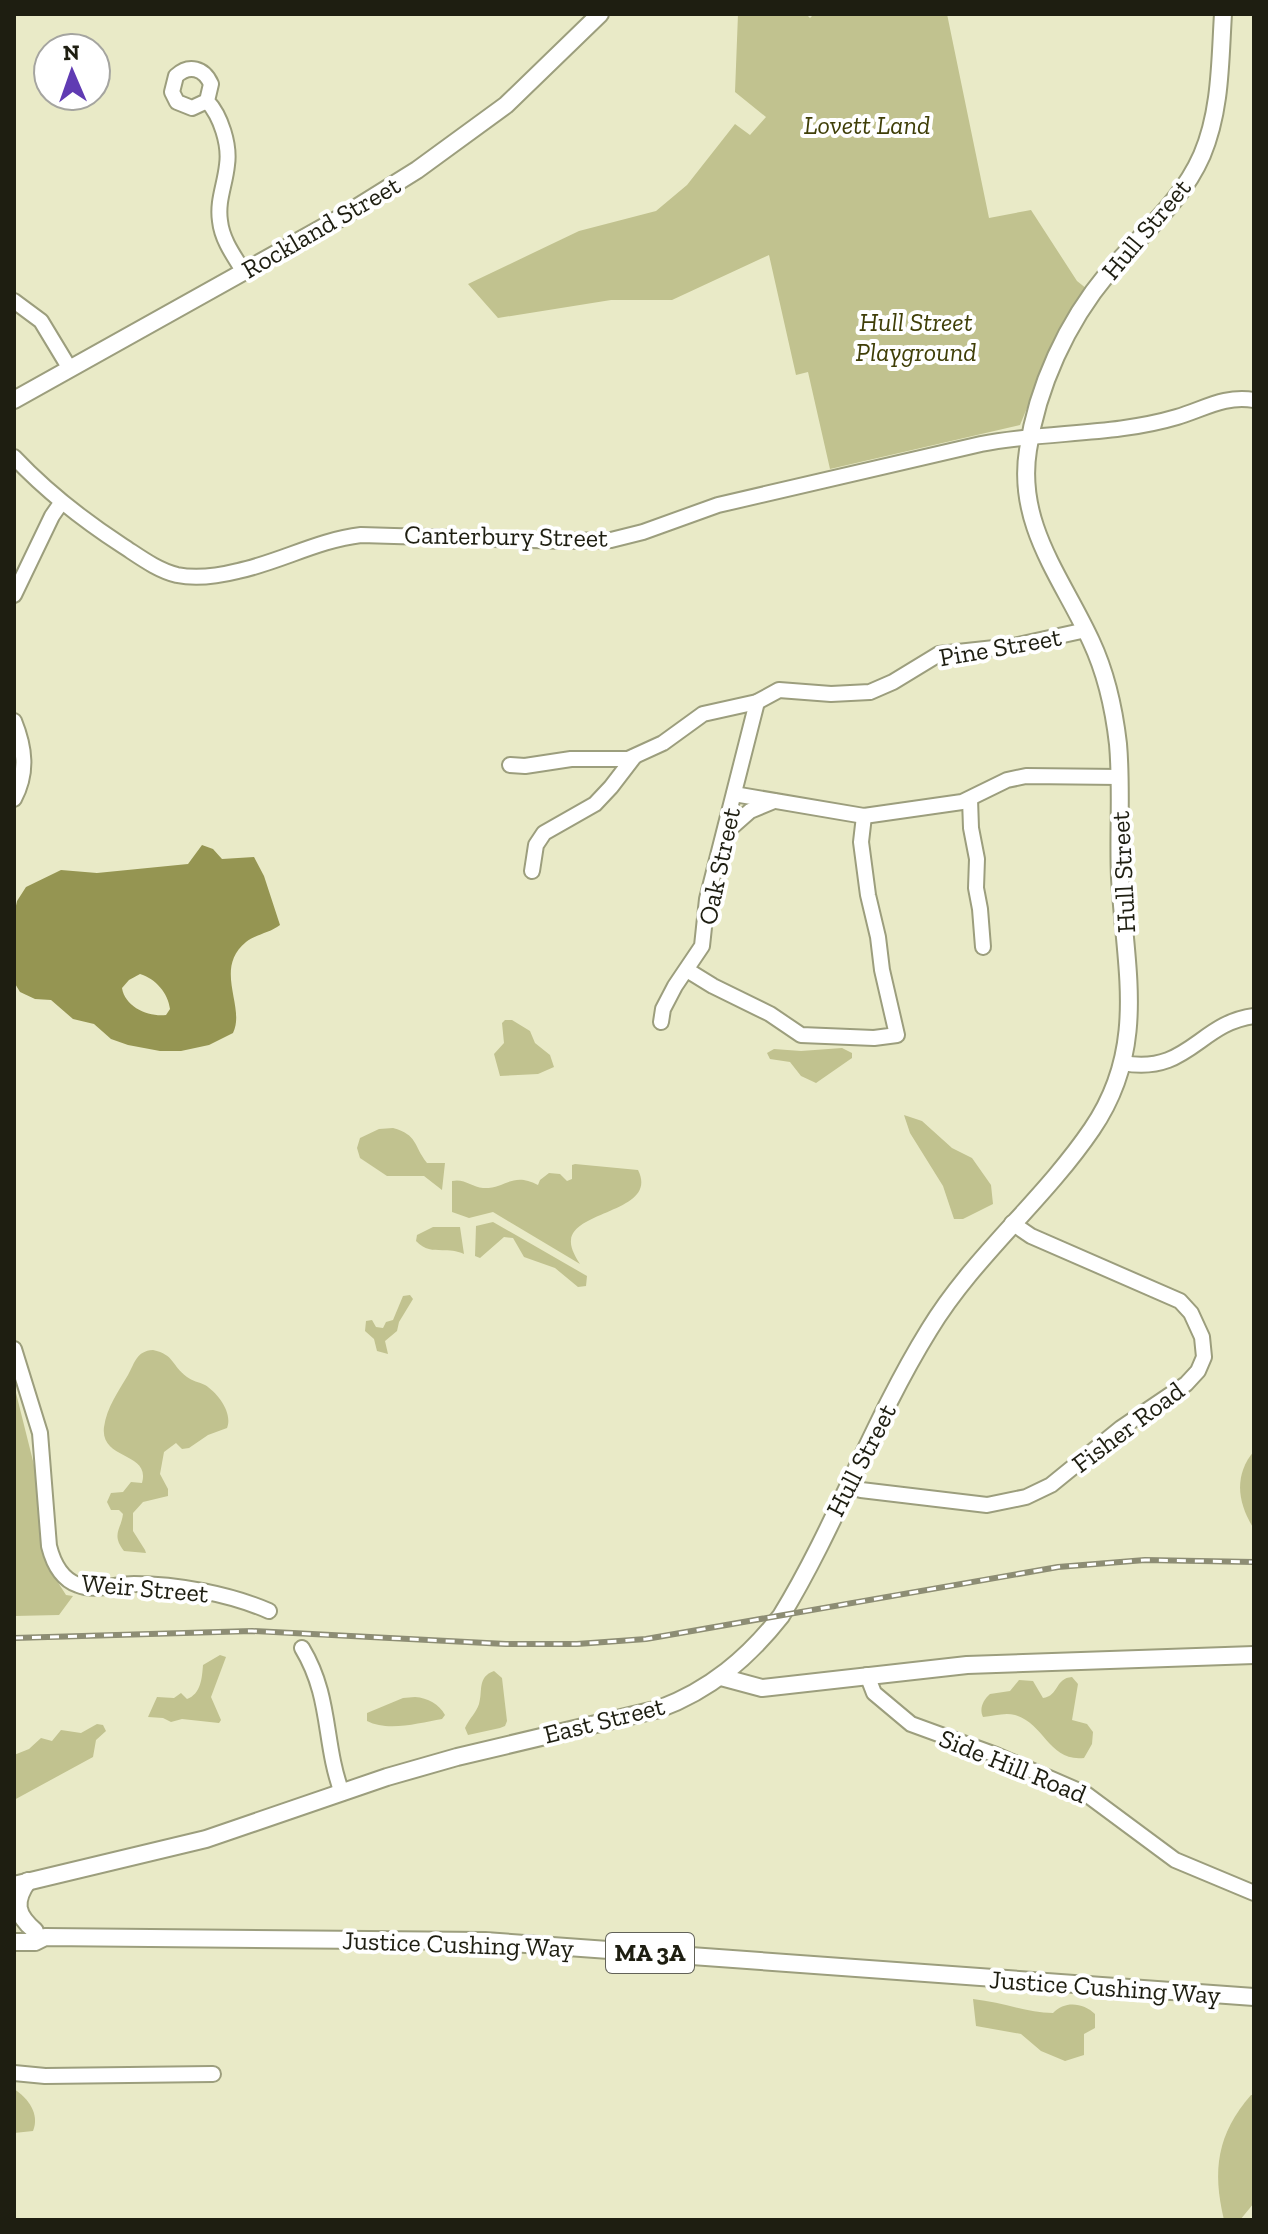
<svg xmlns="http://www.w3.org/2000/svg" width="1268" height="2234" font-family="'Zilla Slab',serif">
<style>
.green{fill:#c1c28f}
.water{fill:#959552;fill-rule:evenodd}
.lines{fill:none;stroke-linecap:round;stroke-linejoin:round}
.minor-casing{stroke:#9c9e7d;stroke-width:18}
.major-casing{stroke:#9c9e7d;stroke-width:20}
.minor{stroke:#fff;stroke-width:14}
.major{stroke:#fff;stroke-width:16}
.rail-casing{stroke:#8d8d74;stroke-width:6}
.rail{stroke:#fff;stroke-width:3;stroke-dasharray:9;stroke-linecap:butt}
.labels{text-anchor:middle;stroke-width:8;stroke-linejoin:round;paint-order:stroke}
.shield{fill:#fff;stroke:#626258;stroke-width:2}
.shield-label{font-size:24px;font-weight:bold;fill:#1e1e11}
.park-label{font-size:26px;font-style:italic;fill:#3f3e07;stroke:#fff}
.street-label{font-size:26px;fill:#1e1e11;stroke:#fff}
</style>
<rect width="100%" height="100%" fill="#e9eac7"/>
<g class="green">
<polygon points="738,14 806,14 810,18 814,14 947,14 989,218 1031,210 1077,281 1087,289 1055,340 1020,425 830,469 808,372 796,375 769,255 672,300 611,300 498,318 468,284 579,231 656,211 687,185 735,124 750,135 766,117 735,92"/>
<polygon points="505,1020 512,1020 530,1031 535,1043 550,1055 554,1067 538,1074 500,1076 494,1054 504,1043 502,1023"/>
<polygon points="842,1048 852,1053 852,1058 816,1083 801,1076 790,1062 770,1059 767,1053 774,1049 801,1051"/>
<polygon points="904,1115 922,1121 952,1148 972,1158 991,1185 993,1204 963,1219 954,1219 943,1186 910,1133"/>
<path d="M 393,1128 C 418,1135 413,1145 427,1163 L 445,1163 L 442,1190 L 424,1176 L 387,1176 L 360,1158 L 357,1148 L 360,1138 L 379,1129 Z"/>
<path d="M 575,1164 L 638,1170 C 659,1212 574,1210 571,1240 C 570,1248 576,1258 580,1264 L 493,1212 L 469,1218 L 452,1212 L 452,1181 C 464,1178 472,1187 483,1188 C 506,1189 512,1171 538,1185 L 540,1180 L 549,1173 L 560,1174 L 567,1181 L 572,1179 L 572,1165 Z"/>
<polygon points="493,1222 587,1276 586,1286 578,1287 555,1268 524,1257 513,1238 504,1237 480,1258 475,1256 476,1226"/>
<path d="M 433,1227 L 460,1227 L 464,1254 C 446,1245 431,1257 416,1241 L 417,1235 Z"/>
<polygon points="410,1295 413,1299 399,1322 397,1331 385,1341 388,1354 377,1351 374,1339 365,1331 366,1321 372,1320 376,1327 383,1328 386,1322 393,1320 403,1296"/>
<path d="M 153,1350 C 175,1355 171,1365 187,1377 C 192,1381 199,1382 205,1385 C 218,1393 233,1413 227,1428 L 208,1435 L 189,1448 L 182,1449 L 176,1443 L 164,1452 L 160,1474 L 168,1489 L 168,1496 L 143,1502 L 133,1513 L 133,1531 L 145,1550 L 146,1553 L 124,1551 C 111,1534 121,1530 123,1514 L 119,1510 L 111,1510 L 107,1502 L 111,1493 L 123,1492 L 131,1482 L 142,1483 C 151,1451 100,1461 104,1427 C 107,1407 118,1392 128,1375 C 135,1363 136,1351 153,1350 Z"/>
<polygon points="14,1385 38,1481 40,1539 50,1570 66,1595 73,1596 59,1615 14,1616"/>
<path d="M 1254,1451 L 1254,1529 C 1238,1504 1233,1476 1254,1451 Z"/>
<path d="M 220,1655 L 226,1657 L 211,1697 L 221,1720 L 219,1723 L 182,1719 L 171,1722 L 163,1718 L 148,1717 L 157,1697 L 174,1698 L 181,1693 L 187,1699 C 201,1694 202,1678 203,1665 Z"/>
<path d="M 494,1671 L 502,1678 L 507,1721 L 505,1726 L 500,1728 L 468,1735 L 465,1728 C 469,1719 476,1713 479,1704 C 483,1691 477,1677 494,1671 Z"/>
<path d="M 1072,1677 L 1078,1684 L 1072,1720 L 1087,1724 L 1093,1732 L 1092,1744 L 1084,1758 C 1049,1762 1045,1724 1015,1715 C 1005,1712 994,1716 983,1717 C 979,1709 983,1700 990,1694 L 1010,1691 L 1019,1680 L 1033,1681 L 1043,1698 C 1059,1696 1055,1678 1072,1677 Z"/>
<path d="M 415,1697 C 428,1698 439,1704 445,1715 L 442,1719 C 419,1723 388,1732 367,1721 L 367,1713 L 403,1698 Z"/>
<polygon points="97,1724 103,1725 106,1731 96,1740 93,1757 14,1800 14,1755 29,1749 41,1738 52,1741 61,1730 81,1733"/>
<path d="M 973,1999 C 1001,2002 1025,2012 1053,2013 C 1065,2000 1084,2003 1095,2014 L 1095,2028 L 1084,2034 L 1084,2055 L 1065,2061 L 1041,2051 L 1021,2034 L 976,2026 Z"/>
<path d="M 14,2089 C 28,2098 40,2114 33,2131 L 14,2133 Z"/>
<path d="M 1251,2095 L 1254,2095 L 1254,2203 L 1240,2220 L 1224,2220 C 1212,2170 1217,2134 1251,2095 Z"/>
</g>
<path class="water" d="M 202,845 L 213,849 L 222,859 L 254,857 L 264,876 L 280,925 C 270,933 256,934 246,942 C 213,969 246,1007 233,1033 L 209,1045 L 181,1051 L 160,1051 L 128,1045 L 111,1039 L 94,1024 L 73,1019 L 51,1000 L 35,999 L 20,992 L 14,982 L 14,915 L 17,901 L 26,887 L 61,870 L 97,873 L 188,864 ZM 140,974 C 156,979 168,993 170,1009 L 166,1015 C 148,1017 125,1007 122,988 L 129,980 Z"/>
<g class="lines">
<g class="minor-casing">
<g id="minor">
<path d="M 207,101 L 192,108 L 177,102 L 172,92 L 176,76 C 189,64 204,68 211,84 L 207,101 C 221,116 230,145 227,165 C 225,185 217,201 220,221 C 222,240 234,256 244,272"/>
<polyline points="14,301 41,321 70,369"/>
<path d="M 14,457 C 47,492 83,520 123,546 C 140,557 157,570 177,575 C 196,579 218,576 238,571 C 280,562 318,540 361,535 L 563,541 L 611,540 L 643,532 L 718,505 L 981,444 C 1046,431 1113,436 1177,417 C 1204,409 1225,395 1254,400"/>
<polyline points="14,595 52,516 61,503"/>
<path d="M 14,721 C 25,748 28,773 14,799"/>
<polyline points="510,765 525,766 571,759 628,759 663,743 703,714 757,702 779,690 831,694 870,692 893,682 939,654 1013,646 1086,630"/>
<polyline points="734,794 864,816 962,802 1007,780 1026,776 1120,777"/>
<polyline points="970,799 971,828 977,859 976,888 980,909 983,947"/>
<polyline points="725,833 750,811 774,801"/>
<polyline points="532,871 536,845 544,833 595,804 611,787 634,757"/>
<polyline points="687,970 713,986 770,1014 801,1035 874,1038 897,1035 882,970 878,937 868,895 861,842 864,816"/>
<polyline points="661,1022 663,1009 675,986 702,946 707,899 757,702"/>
<path d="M 1123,1063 C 1188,1075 1199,1023 1254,1016"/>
<path d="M 14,1349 L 40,1433 L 49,1546 C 53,1562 61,1579 78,1585 C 95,1592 116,1584 134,1584 C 177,1584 230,1594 269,1611"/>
<polyline points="848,1485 861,1490 987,1505 1026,1497 1051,1485 1121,1428 1186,1384 1198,1371 1204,1357 1202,1337 1191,1313 1180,1301 1031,1236 1012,1223"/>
<path d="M 302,1648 C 332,1698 323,1742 342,1793"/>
<polyline points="867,1675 874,1693 911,1724 996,1755 1086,1794 1175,1860 1254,1893"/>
<polyline points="14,2073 45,2076 213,2074"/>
</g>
</g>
<g class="major-casing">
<g id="major">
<polyline points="14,400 340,218 417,170 506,105 600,14"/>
<polyline points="721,1677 762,1688 967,1665 1254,1655"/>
<path d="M 28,1881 C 13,1902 16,1915 35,1931"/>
<path d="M 14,1885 L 206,1839 L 387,1777 L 457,1757 L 659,1709 C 710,1690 748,1658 781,1616 C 837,1524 872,1422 929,1330 C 974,1256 1043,1201 1092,1129 C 1148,1047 1125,969 1120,878 C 1118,834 1122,789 1118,744 C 1114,709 1106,673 1091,641 C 1062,578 1016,524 1028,450 C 1037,387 1067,322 1108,273 C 1141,234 1181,203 1202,155 C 1221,110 1220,61 1223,14"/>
<polyline points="14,1942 35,1942 45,1937 485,1941 1254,1997"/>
</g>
</g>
<use href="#minor" class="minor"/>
<use href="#major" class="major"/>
<g class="rail-casing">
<polyline id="rail" points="14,1638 252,1631 506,1644 577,1644 646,1639 1058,1567 1145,1560 1254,1562"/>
</g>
<use href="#rail" class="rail"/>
</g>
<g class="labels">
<rect class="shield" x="606" y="1933" width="88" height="40" rx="6"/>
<g class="shield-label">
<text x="650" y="1961">MA 3A</text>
</g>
<g class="park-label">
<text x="867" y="134">Lovett Land</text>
<text x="916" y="331">Hull Street<tspan x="916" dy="30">Playground</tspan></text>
</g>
<g class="street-label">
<text transform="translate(321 227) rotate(-30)" y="9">Rockland Street</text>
<text transform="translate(1146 229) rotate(-50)" y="9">Hull Street</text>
<text transform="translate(506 536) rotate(1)" y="9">Canterbury Street</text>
<text transform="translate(1000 647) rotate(-10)" y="9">Pine Street</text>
<text transform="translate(719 866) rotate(-78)" y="9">Oak Street</text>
<text transform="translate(1123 872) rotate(-93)" y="9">Hull Street</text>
<text transform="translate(1128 1427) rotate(-37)" y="9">Fisher Road</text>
<text transform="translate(861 1460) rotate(-63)" y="9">Hull Street</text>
<text transform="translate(145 1588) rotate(5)" y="9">Weir Street</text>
<text transform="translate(604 1720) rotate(-14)" y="9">East Street</text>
<text transform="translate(1013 1766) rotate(22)" y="9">Side Hill Road</text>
<text transform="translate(458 1944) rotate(2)" y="9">Justice Cushing Way</text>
<text transform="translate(1105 1987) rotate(4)" y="9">Justice Cushing Way</text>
</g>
</g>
<rect width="1268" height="2234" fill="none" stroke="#1e1e11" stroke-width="32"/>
<g transform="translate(72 72) rotate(358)"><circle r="38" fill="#ffffff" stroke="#a5a5a0" stroke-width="2"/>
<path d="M0-6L14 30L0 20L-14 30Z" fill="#603bb3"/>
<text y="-12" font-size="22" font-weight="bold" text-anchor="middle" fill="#1e1e11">N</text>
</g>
</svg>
